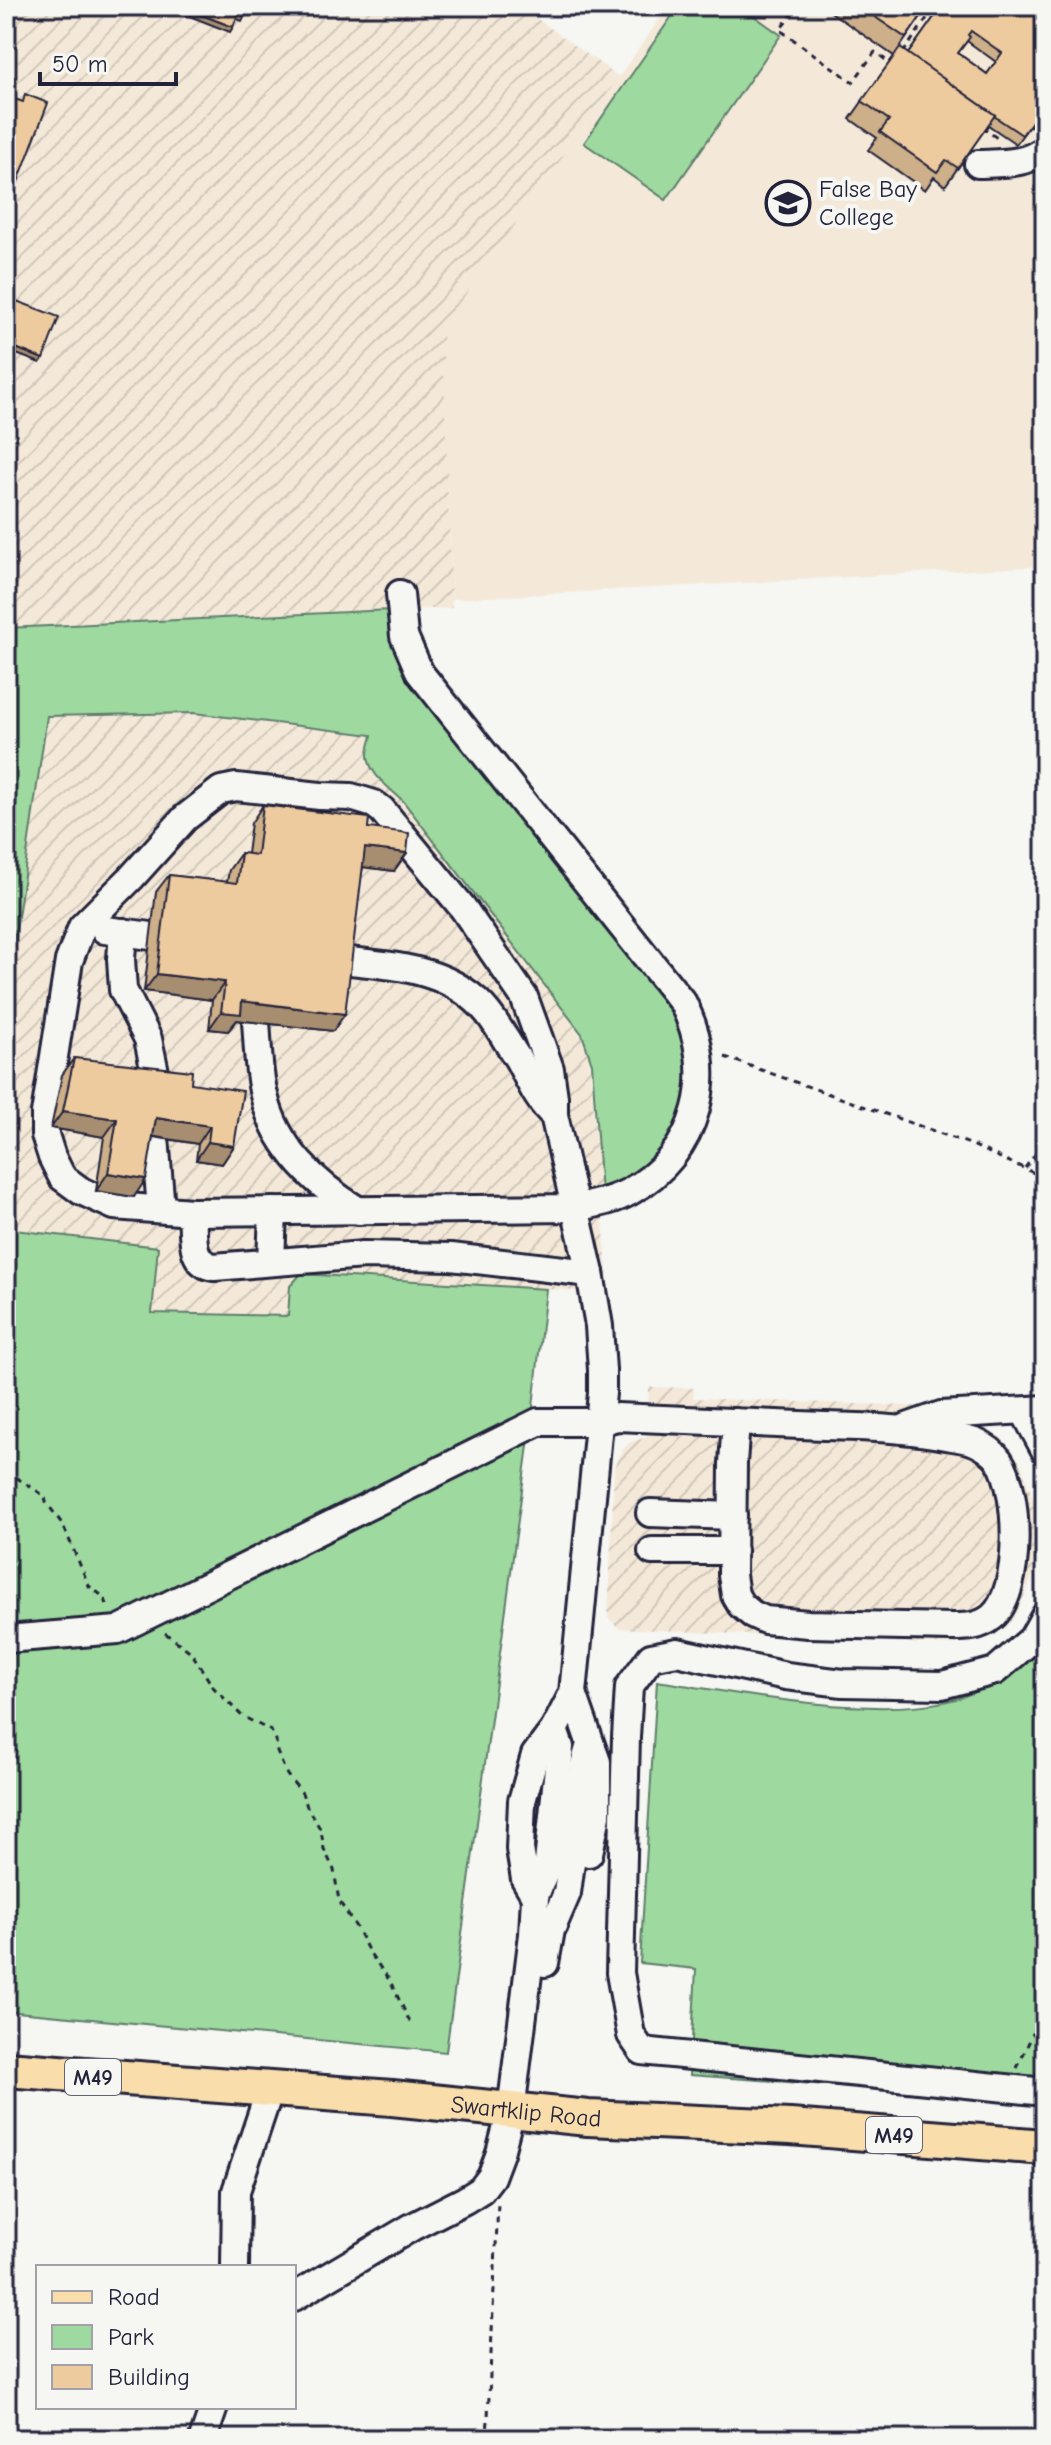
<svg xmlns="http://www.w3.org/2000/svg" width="1051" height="2445" font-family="'Comic Neue',sans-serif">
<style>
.built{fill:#f4e9d9}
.industrial{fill:url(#industrial-furrows)}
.green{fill:#9ed99f;stroke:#607e6d;stroke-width:2}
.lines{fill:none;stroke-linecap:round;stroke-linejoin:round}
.minor-casing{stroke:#22223b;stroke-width:32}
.major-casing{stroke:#22223b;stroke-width:40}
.path{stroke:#22223b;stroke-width:3;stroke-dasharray:6 6;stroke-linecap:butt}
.minor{stroke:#f6f6f2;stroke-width:26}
.major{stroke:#f9ddab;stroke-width:34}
.wall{fill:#cdaf89;stroke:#22223b;stroke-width:2;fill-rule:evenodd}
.shaded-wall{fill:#a78e6f;stroke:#22223b;stroke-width:2}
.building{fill:#eecb9f;stroke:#22223b;stroke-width:2;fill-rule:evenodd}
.labels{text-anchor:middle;stroke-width:8;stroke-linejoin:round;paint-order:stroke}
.shield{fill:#f6f6f2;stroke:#626272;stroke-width:2}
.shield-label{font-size:22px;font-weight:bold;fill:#22223b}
.poi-label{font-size:24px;fill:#22223b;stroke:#f6f6f2;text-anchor:start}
.street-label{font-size:24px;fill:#22223b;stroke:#f6f6f2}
</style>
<defs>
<pattern id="industrial-furrows" width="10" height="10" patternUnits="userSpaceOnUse" patternTransform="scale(2)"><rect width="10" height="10" fill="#f4e9d9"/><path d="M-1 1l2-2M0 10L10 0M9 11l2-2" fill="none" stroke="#d1c8bb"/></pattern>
</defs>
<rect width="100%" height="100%" fill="#f6f6f2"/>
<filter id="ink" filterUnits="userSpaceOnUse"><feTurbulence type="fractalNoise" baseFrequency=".0125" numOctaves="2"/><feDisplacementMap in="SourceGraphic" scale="16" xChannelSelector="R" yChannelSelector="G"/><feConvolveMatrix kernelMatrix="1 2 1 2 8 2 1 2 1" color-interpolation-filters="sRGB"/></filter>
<g filter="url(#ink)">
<polygon class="built" points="669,6 1045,6 1045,566 452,599 441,328"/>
<g class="industrial">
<polygon points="6,6 519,6 619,77 442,328 452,608 6,628"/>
<polygon points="194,713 372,735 368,756 378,778 403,801 582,1034 589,1051 609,1293 302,1274 288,1299 289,1316 151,1313 158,1247 6,1229 6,1000 47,716"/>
<polygon points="649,1387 694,1388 693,1398 936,1407 1000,1437 1012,1450 1021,1464 1034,1502 1033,1575 1018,1611 1007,1626 989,1637 950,1645 619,1628 608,1618 614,1468 624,1448 631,1442 647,1437"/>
</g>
<g class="green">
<polygon points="679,6 740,6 781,35 666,200 584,143"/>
<path d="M 391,610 L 670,1004 L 684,1032 L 689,1093 L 674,1135 L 647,1169 L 601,1194 L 592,1064 L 582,1034 L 403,801 C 391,789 367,773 368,754 C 368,748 371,741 372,735 L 194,713 L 47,716 L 6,1000 L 6,628 Z"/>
<polygon points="6,1229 158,1247 152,1313 288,1316 290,1286 301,1274 546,1289 532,1416 446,2052 6,2011"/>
<path d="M 1045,1633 L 1045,2101 L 690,2075 L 696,1969 L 640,1963 L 657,1681 C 734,1692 920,1731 985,1686 C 1007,1671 1026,1650 1045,1633 Z"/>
</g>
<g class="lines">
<g class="minor-casing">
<g id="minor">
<path d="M 978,164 C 1001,163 1026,165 1045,149"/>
<path d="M 400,594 L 404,636 L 420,673 L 683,1003 C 718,1073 700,1153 629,1192 C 613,1201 594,1204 576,1208 L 192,1212 L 114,1206 L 81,1191 L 62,1177 L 52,1157 L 45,1135 L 45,1114 L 69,961 L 82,927 L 131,878 L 185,818 L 221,790 L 236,787 L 320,796 L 351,797 L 374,804 L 382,810 L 463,908 L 524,997 L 550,1069 L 554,1097 L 554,1115 L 590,1273 L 599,1326 L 602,1370 L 602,1393 L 573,1693 L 554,1730 L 535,1755 L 522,1801 L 520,1849 L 525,1879 L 535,1896"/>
<polyline points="105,930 151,936"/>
<polyline points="123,932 121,959 123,990 148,1039 158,1086"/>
<path d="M 341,960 C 394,966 452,968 488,1013 C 499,1027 508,1044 518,1059 C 529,1079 537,1101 554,1115"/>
<path d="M 256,1022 C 258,1046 258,1072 264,1095 C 276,1148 315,1184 359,1211"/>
<polyline points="155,1137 161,1209"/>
<path d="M 192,1212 C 194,1233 189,1264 214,1267 L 364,1255 L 451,1257 L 590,1273"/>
<polyline points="271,1262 273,1211"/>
<polyline points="1024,1411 1045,1450"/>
<polyline points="907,1427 941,1415 1045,1409"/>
<polyline points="650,1513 733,1516"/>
<polyline points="652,1551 733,1551"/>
<polyline points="1045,1616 1032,1639 995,1671 942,1685 843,1683 786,1676 677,1652 651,1657 629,1687 626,1737 620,1973 631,2035 642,2051 1045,2092"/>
<path d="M 6,1639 L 118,1630 L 538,1422 L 599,1422 L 617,1417 C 686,1420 755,1423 824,1426 C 863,1427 901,1428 940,1435 C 951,1437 964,1438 975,1442 C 984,1446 994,1453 999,1460 C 1020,1491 1022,1592 992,1617 C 980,1627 966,1627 952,1627 L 808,1624 L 765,1620 L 752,1614 L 741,1605 L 735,1595 L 732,1575 L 733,1463 L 736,1422"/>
<polyline points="573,1693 597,1762 597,1815 589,1853"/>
<polyline points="545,1963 551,1930 567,1893 584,1765 590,1744"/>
<polyline points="235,2267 236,2191 270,2089"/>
<polyline points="294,2297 412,2227 465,2200 481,2190 491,2177 500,2153 511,2111 533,1934 535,1896 548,1863 559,1758 560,1747 554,1730"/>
<polyline points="203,2439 214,2407"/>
</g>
</g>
<g class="major-casing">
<g id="major">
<path id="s1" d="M 6,2069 L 392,2098 L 588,2118 L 790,2127 L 1045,2147"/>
</g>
</g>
<g class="path">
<polyline points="793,12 780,30 853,82 875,52 890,63"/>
<polyline points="903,53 932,11"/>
<polyline points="982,127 997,138 994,142"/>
<polyline points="725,1057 970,1144 1045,1178"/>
<polyline points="1025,1168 1045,1141"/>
<polyline points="6,1471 45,1496 46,1502 63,1525 89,1586 104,1597 109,1609"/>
<polyline points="165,1633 191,1652 213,1687 242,1716 271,1731 276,1740 277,1752 287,1775 302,1793 308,1809 321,1830 324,1849 334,1870 339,1901 356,1927 369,1952 390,1981 410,2022"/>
<polyline points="1017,2068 1035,2029 1045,2015"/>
<polyline points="487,2439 498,2203"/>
</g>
<use href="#minor" class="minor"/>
<use href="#major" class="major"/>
</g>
<g class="wall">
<polygon points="826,6 928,6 894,56 825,8"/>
<path d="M 942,6 L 1045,6 L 1045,108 L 1032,127 L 1030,125 L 1016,144 L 988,125 L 945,186 L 934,177 L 925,190 L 868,150 L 877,138 L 850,119 L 900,48 L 908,54 ZM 967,41 L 996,62 L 987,74 L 958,53 Z"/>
<polygon points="263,805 368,828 394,871 363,867 333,1031 237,1020 228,1031 209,1029 212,1000 144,991 156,892 169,875 227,882 229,870 241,853 247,854 251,823"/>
<polygon points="74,1058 191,1083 234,1146 222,1164 196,1160 198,1144 153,1137 134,1197 96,1191 104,1137 51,1128 62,1075"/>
</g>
<g class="shaded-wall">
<polygon points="164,6 179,6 233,27 230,32"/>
<polygon points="238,14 245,16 242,21 235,18"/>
<polygon points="6,180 17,184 14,188 6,185"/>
<polygon points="6,344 43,359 40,363 6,350"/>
<polygon points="6,353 13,356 6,365"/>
<polygon points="365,848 407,853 394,871 353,866"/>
<polygon points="157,974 225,982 212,1000 144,991"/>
<polygon points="242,1001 345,1014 333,1031 237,1020 228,1031 209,1029 221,1012"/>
<polygon points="63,1111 117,1119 104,1137 51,1128"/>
<polygon points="156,1118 210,1126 198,1144 144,1135"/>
<polygon points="208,1142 234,1146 222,1164 196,1160"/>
<polygon points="108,1173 146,1179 134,1197 96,1191"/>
</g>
<g class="building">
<polygon points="179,6 249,6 245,16 238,14 233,27"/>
<polygon points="859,6 928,6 906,38"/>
<path d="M 942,6 L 1045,6 L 1045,108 L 1038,118 L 1036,116 L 1022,135 L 994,116 L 995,115 L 908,54 ZM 971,31 L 1002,53 L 987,74 L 958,53 L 970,37 L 968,35 Z"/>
<polygon points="900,48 995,115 958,168 946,160 937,172 880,132 889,120 862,101"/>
<polygon points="25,94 48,103 17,184 6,180 6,96 23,102"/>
<polygon points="6,297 59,317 43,359 16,348 17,343 6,339"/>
<polygon points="6,339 17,343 13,356 6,353"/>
<polygon points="263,805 369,818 368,828 409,833 407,853 365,848 345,1014 242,1001 241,1014 221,1012 225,982 157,974 169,875 237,883 241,853 257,855"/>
<polygon points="74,1058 192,1071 191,1083 243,1091 234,1146 208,1142 210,1126 156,1118 146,1179 108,1173 117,1119 63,1111"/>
</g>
</g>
<defs>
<g id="school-ring" transform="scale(2.3)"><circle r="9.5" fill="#f6f6f2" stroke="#22223b" stroke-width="1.5"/><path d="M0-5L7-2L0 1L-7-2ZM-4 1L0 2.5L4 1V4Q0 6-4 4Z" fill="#22223b"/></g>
</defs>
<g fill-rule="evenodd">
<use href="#school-ring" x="788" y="203"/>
</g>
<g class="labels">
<g class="shield">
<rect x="65" y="2059" width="56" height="36" rx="6"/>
<rect x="866" y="2117" width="56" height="36" rx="6"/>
</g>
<g class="shield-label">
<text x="93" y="2085">M49</text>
<text x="894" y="2143">M49</text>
</g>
<g class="poi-label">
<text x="819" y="197">False Bay<tspan x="819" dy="28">College</tspan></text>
</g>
<g class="street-label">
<text dy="8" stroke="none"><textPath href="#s1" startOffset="522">Swartklip Road</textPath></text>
</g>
</g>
<rect width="1051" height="2445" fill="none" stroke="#f6f6f2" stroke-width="32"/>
<rect x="16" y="16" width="1019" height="2413" fill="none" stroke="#22223b" stroke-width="3" filter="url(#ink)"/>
<rect x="36" y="2265" width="260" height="144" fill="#f6f6f2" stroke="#a1a1a9" stroke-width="2"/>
<rect x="52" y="2291" width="40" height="12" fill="#f9ddab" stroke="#a1a1a9" stroke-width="2"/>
<text x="108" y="2305" font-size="24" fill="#22223b">Road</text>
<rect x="52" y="2325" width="40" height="24" fill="#9ed99f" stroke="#a1a1a9" stroke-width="2"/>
<text x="108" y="2345" font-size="24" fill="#22223b">Park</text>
<rect x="52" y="2365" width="40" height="24" fill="#eecb9f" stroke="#a1a1a9" stroke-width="2"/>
<text x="108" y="2385" font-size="24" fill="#22223b">Building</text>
<path d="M40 72v12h136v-12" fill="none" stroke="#22223b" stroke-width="4"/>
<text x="52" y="72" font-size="24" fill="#22223b" stroke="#f6f6f2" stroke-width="6" paint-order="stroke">50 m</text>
</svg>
